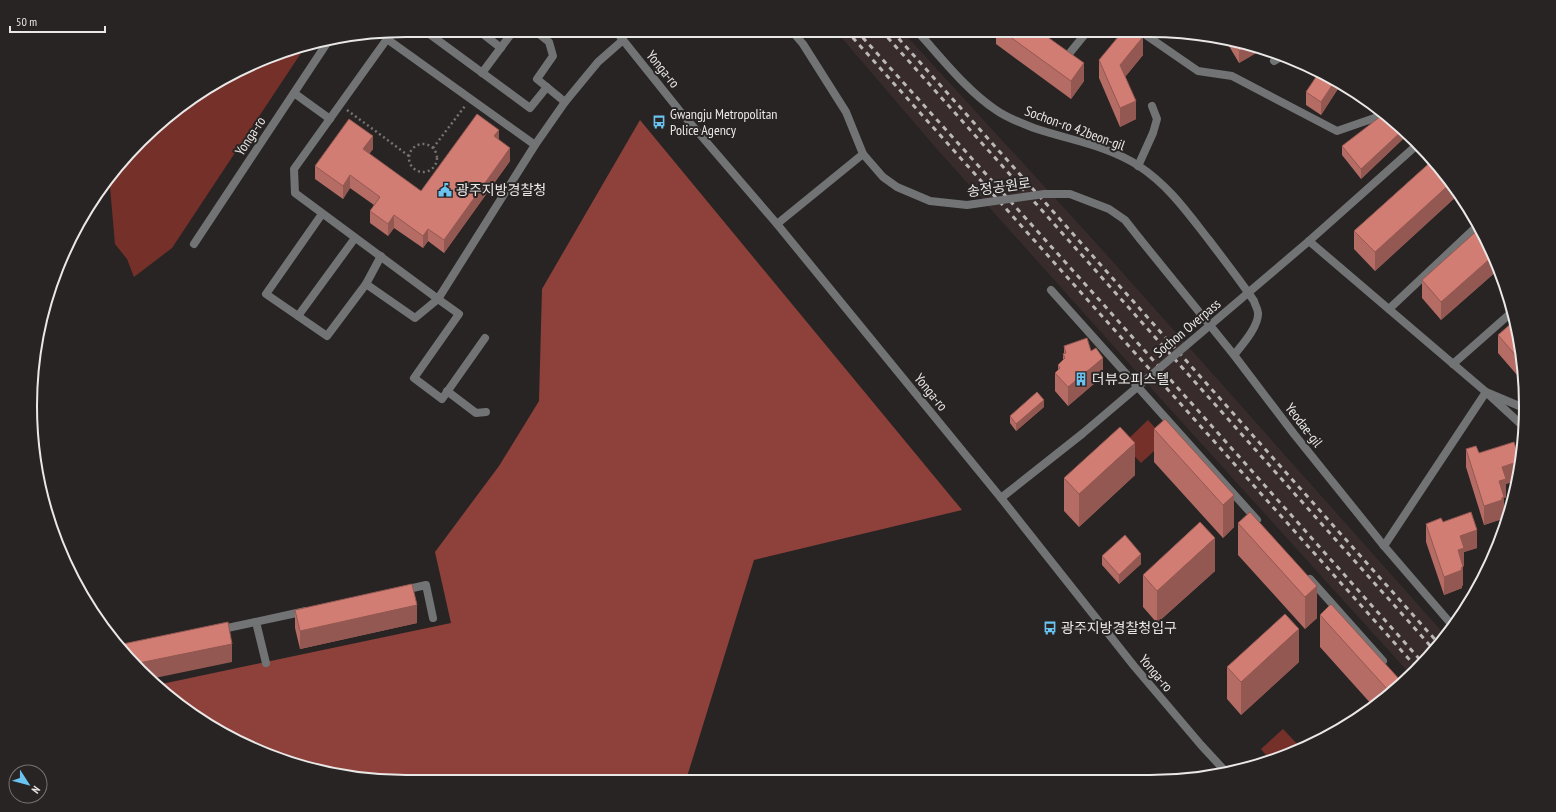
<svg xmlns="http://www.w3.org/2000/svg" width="1556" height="812" font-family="'PT Sans Narrow','Noto Sans KR',sans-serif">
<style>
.built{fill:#372c2b}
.green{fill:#76302a}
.forest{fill:#8e413a}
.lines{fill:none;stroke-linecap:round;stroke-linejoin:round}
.path{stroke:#767373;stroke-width:2.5;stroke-dasharray:2 3;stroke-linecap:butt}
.service{stroke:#717374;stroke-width:8}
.minor{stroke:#717374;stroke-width:8}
.tertiary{stroke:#717374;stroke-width:8}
.rail{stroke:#bab7b7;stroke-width:3;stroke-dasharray:5 5;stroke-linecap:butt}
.minor-bridge{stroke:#717374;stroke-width:8}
.tertiary-bridge{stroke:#717374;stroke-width:8}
.wall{fill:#b56c64}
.shaded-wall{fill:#935851}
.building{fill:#d27d74;stroke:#935851}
.labels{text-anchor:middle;stroke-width:4;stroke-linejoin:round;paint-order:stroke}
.street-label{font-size:14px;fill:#eae7e7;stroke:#282424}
.poi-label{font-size:14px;fill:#eae7e7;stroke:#282424;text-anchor:start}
.rim{fill:none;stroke:#eae7e7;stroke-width:2}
</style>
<rect width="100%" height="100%" fill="#282424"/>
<polygon class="built" points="835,30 902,31 1097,244 1445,635 1433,654 1410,674 1161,399 936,148"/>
<g class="green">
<polygon points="305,47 172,248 134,277 127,259 115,244 110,187 106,183 177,108 285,50"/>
<polygon points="1148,420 1166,440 1141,463 1123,444"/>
<polygon points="1283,729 1302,749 1294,753 1270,760 1261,749"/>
</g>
<polygon class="forest" points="640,120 962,510 754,560 686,780 382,781 309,769 239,743 177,704 157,685 451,623 435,552 499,466 539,401 542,289"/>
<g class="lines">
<g class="path">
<polyline points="347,110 409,156"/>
<circle cx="423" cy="158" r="14"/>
<polyline points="433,148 465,106"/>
</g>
<g class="service">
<polyline points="424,30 530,108 547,87"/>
<polyline points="478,30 501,48"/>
<polyline points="534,30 549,42 553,56 537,79 565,102"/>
<polyline points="392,32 294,169 295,193 438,299 535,145 565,102 598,62 623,40"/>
<polyline points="387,39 535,145"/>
<polyline points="1064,60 1086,33 1082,31"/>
<polyline points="1274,61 1282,56"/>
<polyline points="482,73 514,30"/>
<polyline points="294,93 330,119"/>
<polyline points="1138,166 1153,133 1157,119 1152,106"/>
<polyline points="322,214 266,294 327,336 366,284 381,256"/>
<polyline points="366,284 415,318 438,299 459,314 414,378 442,399 485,338"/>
<polyline points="1389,309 1473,230"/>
<polyline points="298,316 355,238"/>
<polyline points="1453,364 1512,312"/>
<polyline points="447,391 476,413 486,412"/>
<polyline points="404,590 426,585 433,618"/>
<polyline points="256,622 266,663"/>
<polyline points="218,630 306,611"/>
</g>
<g class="minor">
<path d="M 917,31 C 941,57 966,90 996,110 C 1007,118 1021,123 1034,128 C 1069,140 1107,145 1139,166 C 1169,186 1187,212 1209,240 C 1224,260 1240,280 1254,301 C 1255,305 1258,309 1258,313 C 1259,326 1242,345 1234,355"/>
<polyline points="1140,31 1198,71 1232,76 1337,131 1386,114"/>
<polyline points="777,224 863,154 846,112 803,44 791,30"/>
<polyline points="1140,239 1234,355 1294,434 1384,546 1452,625"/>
<polyline points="1309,241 1486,392 1525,428"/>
<polyline points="194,244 327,43"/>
<polyline points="1051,290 1257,520"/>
<polyline points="1384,546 1486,392 1524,408"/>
<polyline points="1310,579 1383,661"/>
</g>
<g class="tertiary">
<polyline points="615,30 679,110 777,224 1001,498 1134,666 1201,745 1226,772"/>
<polyline points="1309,241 1418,144"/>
<polyline points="1001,498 1082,434"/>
</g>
<g class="rail">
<polyline points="846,30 1417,668"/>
<polyline points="856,30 1103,304 1423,663"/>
<polyline points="881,30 1435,651"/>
<polyline points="892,31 1439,644"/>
</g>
<polyline class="minor-bridge" points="863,154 883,177 897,187 930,201 967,205 1044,194 1070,194 1109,209 1125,220 1140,239"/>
<polyline class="tertiary-bridge" points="1082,434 1309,241"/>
</g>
<g class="wall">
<polygon points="996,31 1039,31 1084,81 1071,99 996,44"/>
<polygon points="1229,40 1248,43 1263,49 1239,63 1229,46"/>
<polygon points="1143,55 1125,77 1136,119 1120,127 1099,78 1099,60"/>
<polygon points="1320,71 1341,84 1321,115 1306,105 1306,92"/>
<polygon points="1404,132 1404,138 1361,179 1342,155 1342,146"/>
<polygon points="499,140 510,161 444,253 428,241 423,248 394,228 388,236 370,223 370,211 374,205 350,188 343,199 315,179 315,166 373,149 369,154 421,191"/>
<polygon points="1434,159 1459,194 1375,271 1354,249 1354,231"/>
<polygon points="1480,228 1499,269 1441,320 1422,298 1422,280"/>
<polygon points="1498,335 1523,357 1517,375 1498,353"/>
<polygon points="1064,346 1091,351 1103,376 1068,406 1055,391 1055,373 1058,370 1058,365 1063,360 1063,354 1064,353"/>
<polygon points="1044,407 1016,431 1010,423 1010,416"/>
<polygon points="1154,429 1234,495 1234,527 1223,538 1154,462"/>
<polygon points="1466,449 1520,463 1517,480 1506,484 1506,497 1504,498 1504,516 1502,516 1502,519 1484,525 1466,467"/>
<polygon points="1135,475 1079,527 1064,511 1064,478"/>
<polygon points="1443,522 1477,548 1464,552 1464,566 1463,566 1463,585 1462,586 1462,588 1444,595 1426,542 1426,524"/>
<polygon points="1238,523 1317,586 1317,618 1305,629 1238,555"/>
<polygon points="1102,556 1141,564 1119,584 1102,565"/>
<polygon points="1215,571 1157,623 1143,607 1143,575"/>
<polygon points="295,610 417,623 300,649 295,628"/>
<polygon points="1320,615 1400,683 1373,706 1320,647"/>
<polygon points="1299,662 1241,715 1227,699 1227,667"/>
</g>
<g class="shaded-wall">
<polygon points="1143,37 1143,55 1120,83 1120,65"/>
<polygon points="1250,44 1263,49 1239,63 1239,51"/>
<polygon points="1084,63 1084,81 1071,99 1071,81"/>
<polygon points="1335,81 1341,84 1321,115 1321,102"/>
<polygon points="1136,101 1136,119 1120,127 1120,108"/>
<polygon points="499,130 499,142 494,136"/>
<polygon points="1403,130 1404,132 1404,138 1361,179 1361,169"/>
<polygon points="373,136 373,149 363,162 363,149"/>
<polygon points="510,148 510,161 444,253 444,240"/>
<polygon points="350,175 350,188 343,199 343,186"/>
<polygon points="1451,183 1459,194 1375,271 1375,252"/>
<polygon points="394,215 394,228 388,236 388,224"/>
<polygon points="428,229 428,241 423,248 423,236"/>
<polygon points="1493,256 1499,269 1441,320 1441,302"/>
<polygon points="1522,353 1523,357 1523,370 1517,375 1517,357"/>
<polygon points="1103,358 1103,376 1068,406 1068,387"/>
<polygon points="1044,400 1044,407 1016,431 1016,424"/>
<polygon points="1135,443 1135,475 1079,527 1079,494"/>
<polygon points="1520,461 1517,480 1506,484 1506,497 1504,498 1504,516 1502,516 1502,519 1484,525 1484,506 1499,481 1502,467"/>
<polygon points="1234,495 1234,527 1223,538 1223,505"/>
<polygon points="1477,530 1477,548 1464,552 1464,566 1458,568 1458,550 1460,536"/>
<polygon points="1215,538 1215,571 1157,623 1157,591"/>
<polygon points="1141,554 1141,564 1119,584 1119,575"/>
<polygon points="1463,567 1463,585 1462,586 1462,588 1444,595 1444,577"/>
<polygon points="1317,586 1317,618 1305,629 1305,597"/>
<polygon points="417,605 417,623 300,649 300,631"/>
<polygon points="1299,629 1299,662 1241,715 1241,682"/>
<polygon points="232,644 232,662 150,679 134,664"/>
<polygon points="1400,680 1400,683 1388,693 1388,690"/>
</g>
<g class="building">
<polygon points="1002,31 1039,31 1084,63 1071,81"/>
<polygon points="1123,31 1136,31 1143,37 1120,65 1136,101 1120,108 1099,60"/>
<polygon points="1233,40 1248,43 1250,44 1239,51"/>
<polygon points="1320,71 1335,81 1321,102 1306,92"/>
<polygon points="1385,113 1403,130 1361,169 1342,146"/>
<polygon points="477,114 499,130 494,136 510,148 444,240 428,229 423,236 394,215 388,224 370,211 380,197 350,175 343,186 315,166 349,119 373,136 363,149 421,191"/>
<polygon points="1434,159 1451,183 1375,252 1354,231"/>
<polygon points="1480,228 1493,256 1441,302 1422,280"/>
<polygon points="1514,321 1522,353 1517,357 1498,335"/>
<polygon points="1087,338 1091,351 1096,348 1103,358 1068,387 1055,373 1060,368 1058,365 1065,358 1063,354 1066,353 1064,346"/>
<polygon points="1037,392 1044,400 1016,424 1010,416"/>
<polygon points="1165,419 1234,495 1223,505 1154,429"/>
<polygon points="1120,427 1135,443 1079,494 1064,478"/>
<polygon points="1514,442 1520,461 1502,467 1506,479 1499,481 1504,497 1502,498 1502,500 1484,506 1466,449 1476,446 1479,453"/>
<polygon points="1250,512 1317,586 1305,597 1238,523"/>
<polygon points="1471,512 1477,530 1460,536 1464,548 1458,550 1463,567 1461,568 1462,570 1444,577 1426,524 1441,518 1443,522"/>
<polygon points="1200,522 1215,538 1157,591 1143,575"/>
<polygon points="1125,535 1141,554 1119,575 1102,556"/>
<polygon points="412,584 417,605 300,631 295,610"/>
<polygon points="1331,604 1400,680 1388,690 1320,615"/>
<polygon points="1285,614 1299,629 1241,682 1227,667"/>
<polygon points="228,622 232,644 134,664 123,654 118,645"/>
<polygon points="1369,708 1370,709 1359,718 1356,720"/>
</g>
<defs>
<g id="bus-bare" transform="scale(1.08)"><path d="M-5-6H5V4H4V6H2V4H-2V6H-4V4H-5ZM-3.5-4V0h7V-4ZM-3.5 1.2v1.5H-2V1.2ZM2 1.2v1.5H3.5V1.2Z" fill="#6ac3f1" stroke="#282424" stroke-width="2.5" paint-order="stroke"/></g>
<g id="civic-bare" transform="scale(1.08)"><path d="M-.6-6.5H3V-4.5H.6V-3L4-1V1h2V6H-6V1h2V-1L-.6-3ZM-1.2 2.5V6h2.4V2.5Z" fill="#6ac3f1" stroke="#282424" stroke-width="2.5" paint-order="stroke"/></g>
<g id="building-bare" transform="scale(1.08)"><path d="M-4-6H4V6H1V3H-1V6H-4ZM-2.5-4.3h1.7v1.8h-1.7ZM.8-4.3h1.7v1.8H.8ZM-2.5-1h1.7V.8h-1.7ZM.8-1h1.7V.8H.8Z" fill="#6ac3f1" stroke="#282424" stroke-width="2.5" paint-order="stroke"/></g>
</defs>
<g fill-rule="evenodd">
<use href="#bus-bare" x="659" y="122"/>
<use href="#civic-bare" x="445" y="190"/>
<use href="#building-bare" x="1081" y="379"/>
<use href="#bus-bare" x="1050" y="628"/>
</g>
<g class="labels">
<g class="street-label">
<text transform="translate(663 69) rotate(51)" y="5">Yonga-ro</text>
<text transform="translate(1075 128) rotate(20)" y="5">Sochon-ro 42beon-gil</text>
<text transform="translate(250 136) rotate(-57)" y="5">Yonga-ro</text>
<text transform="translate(999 187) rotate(-8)" y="5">송정공원로</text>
<text transform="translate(1187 328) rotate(-40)" y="5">Sochon Overpass</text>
<text transform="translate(931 392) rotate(51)" y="5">Yonga-ro</text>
<text transform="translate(1304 425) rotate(52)" y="5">Yeodae-gil</text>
<text transform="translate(1156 673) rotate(50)" y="5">Yonga-ro</text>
</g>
<g class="poi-label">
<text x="670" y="119">Gwangju Metropolitan<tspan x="670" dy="16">Police Agency</tspan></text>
<text x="456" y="195">광주지방경찰청</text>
<text x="1092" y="384">더뷰오피스텔</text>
<text x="1061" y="633">광주지방경찰청입구</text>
</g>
</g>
<path d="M0 0H1556V812H0ZM406 37H1150A369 369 0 0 1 1519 406V406A369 369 0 0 1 1150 775H406A369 369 0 0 1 37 406V406A369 369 0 0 1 406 37Z" fill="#282424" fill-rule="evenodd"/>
<path class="rim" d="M406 37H1150A369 369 0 0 1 1519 406V406A369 369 0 0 1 1150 775H406A369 369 0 0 1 37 406V406A369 369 0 0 1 406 37Z"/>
<g transform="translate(28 784) rotate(126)"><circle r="19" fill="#282424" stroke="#767272"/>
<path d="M0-3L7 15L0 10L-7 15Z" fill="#6ac3f1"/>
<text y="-6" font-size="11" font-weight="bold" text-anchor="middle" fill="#eae7e7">N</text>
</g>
<path d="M10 26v6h95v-6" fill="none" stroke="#eae7e7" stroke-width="2"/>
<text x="16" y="26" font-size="12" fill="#eae7e7" stroke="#282424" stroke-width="3" paint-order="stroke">50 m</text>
</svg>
